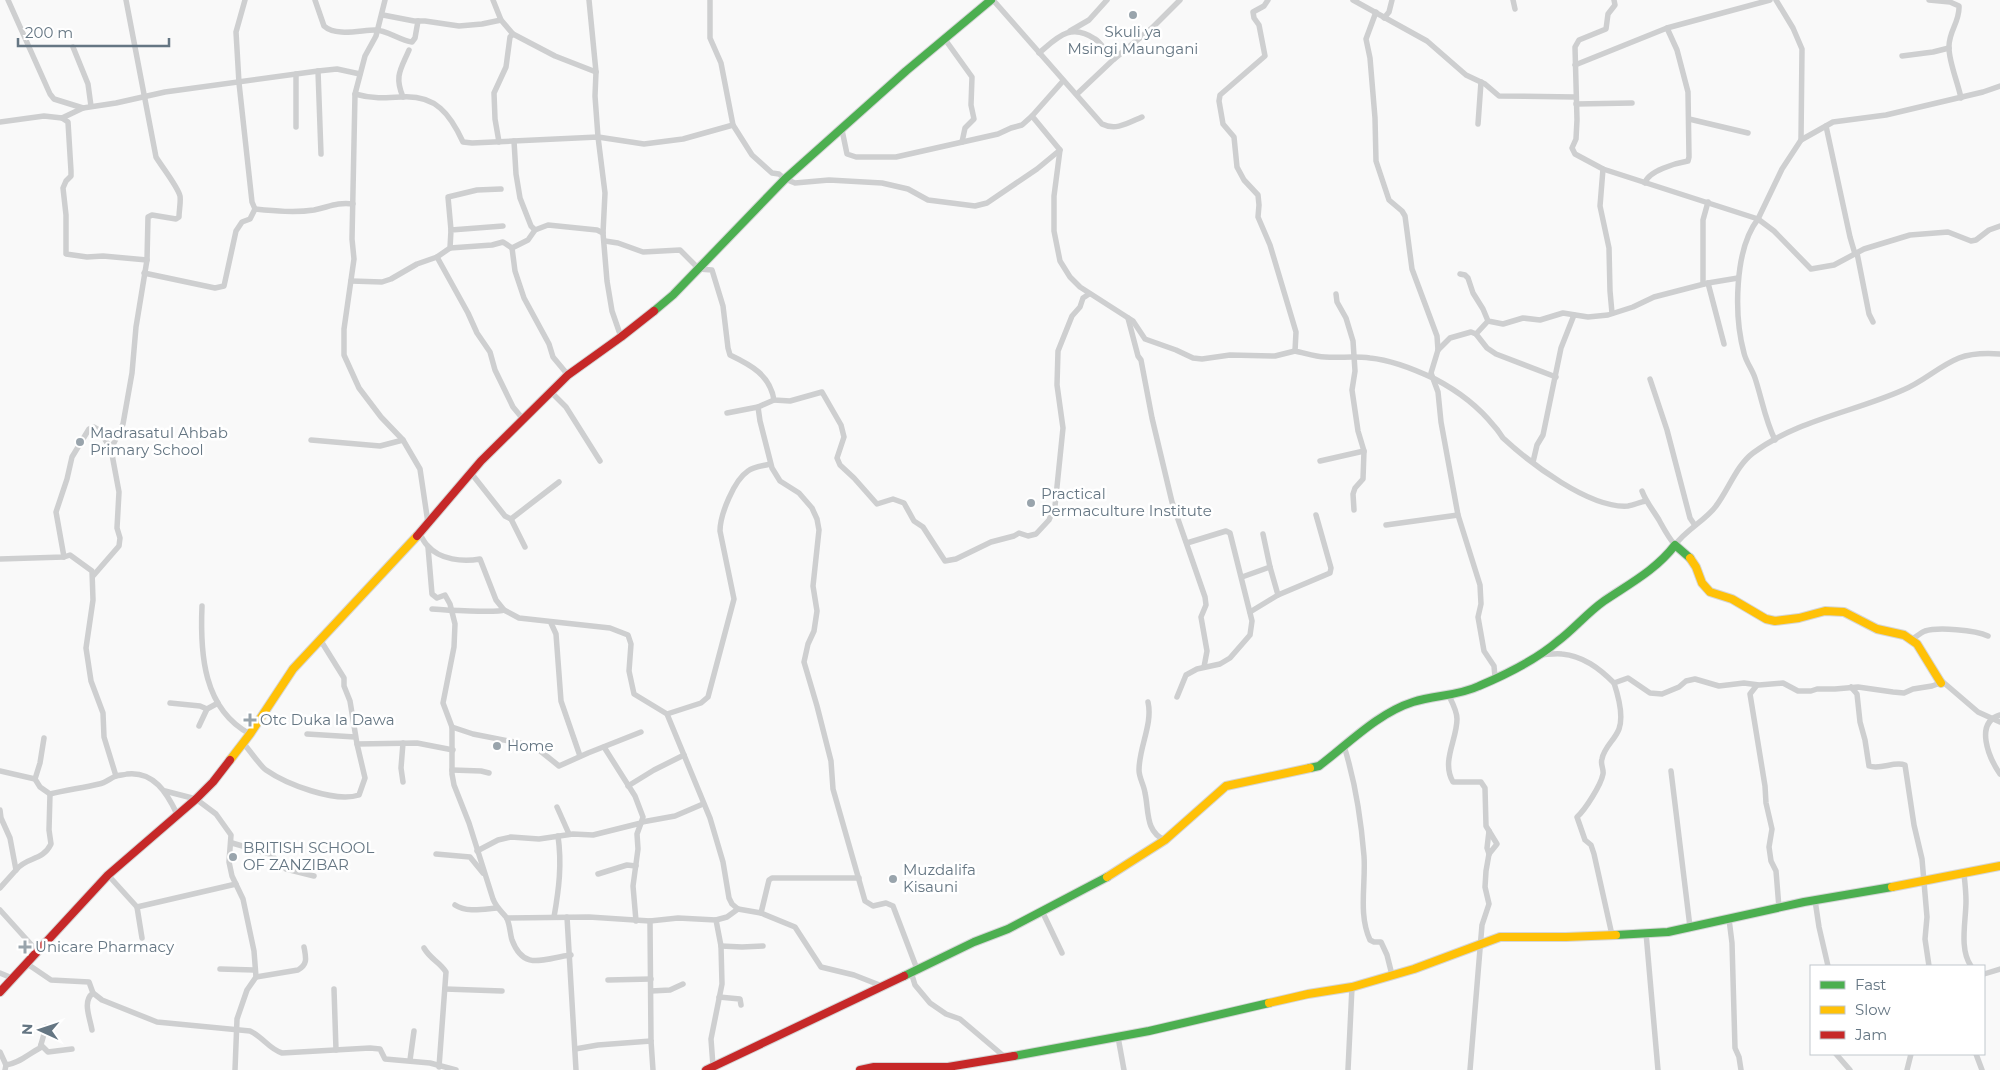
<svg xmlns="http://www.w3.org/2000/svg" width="2000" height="1070" font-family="Montserrat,sans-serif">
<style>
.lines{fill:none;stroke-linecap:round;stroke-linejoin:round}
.fast-casing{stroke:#d5d6d7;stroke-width:10}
.slow-casing{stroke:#d5d6d7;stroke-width:10}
.jam-casing{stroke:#d5d6d7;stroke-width:10}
.street{stroke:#cecfd0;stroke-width:5.5}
.fast{stroke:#4caf50;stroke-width:8}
.slow{stroke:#ffc107;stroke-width:8}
.jam{stroke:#c62828;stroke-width:8}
.poi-dot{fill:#99a4ac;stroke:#fff;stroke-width:2}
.labels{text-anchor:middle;stroke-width:5;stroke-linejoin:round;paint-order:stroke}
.poi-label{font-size:15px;fill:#657683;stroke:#fff;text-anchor:start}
</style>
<rect width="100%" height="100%" fill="#f9f9f9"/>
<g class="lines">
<g class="fast-casing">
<g id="fast">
<polyline points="654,311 673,295 785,179 906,71 991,0"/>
<path d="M 1310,768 L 1319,766 C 1348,744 1378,713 1413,702 C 1435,695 1458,696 1479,686 C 1505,675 1537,659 1558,641 C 1574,629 1587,613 1604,601 C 1629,584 1656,570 1675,545 L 1690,558"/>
<polyline points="1616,935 1668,932 1804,902 1892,887"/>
<polyline points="904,976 974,942 1008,929 1107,877"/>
<polyline points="1014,1056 1149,1031 1269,1003"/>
</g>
</g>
<g class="slow-casing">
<g id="slow">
<polyline points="1690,558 1696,567 1702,583 1710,592 1732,599 1766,619 1775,621 1799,618 1825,611 1844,612 1877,629 1904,635 1917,644 1941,683"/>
<polyline points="230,760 250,734 293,669 417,536"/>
<polyline points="1107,877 1165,840 1226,786 1310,768"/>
<polyline points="1892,887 2000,866"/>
<polyline points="1269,1003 1308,994 1352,987 1414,969 1500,937 1566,937 1616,935"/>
</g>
</g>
<g class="jam-casing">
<g id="jam">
<polyline points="417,536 481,461 568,375 621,337 654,311"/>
<polyline points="0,992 108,875 196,799 213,782 230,760"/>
<polyline points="706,1070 904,976"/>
<polyline points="860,1070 874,1067 948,1067 1014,1056"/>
</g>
</g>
<g class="street">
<polyline points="8,0 50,94 54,99 83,108"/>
<path d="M 315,0 L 324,26 C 336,37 361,30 375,30 C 387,30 399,40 412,42 L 415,38 L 418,21"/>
<polyline points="385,0 376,36 365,56 355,94 352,239 354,259 344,329 344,355 359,388 381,417 403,440 420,469 428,523"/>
<polyline points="493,0 501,20 513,34 510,37 506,67 494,93 495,119 499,142"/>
<polyline points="589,0 596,72 595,96 598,137 605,193 603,233 607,281 612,311 621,337"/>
<polyline points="710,0 710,38 721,63 733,125 752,155 772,173 779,174 785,179 795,183 829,180 882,183 908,189 928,200 975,206 987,203 1037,169 1060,150"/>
<path d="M 993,0 L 1102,124 C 1116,131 1128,123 1142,117"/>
<path d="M 1268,0 L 1264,6 L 1253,12 L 1254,18 L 1259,25 L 1265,56 L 1220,95 L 1219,101 L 1223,124 L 1234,137 L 1237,167 L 1244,180 L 1258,195 L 1259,205 L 1258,217 L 1270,245 L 1296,332 L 1295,351 C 1305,353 1315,357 1325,357 C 1340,358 1355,356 1370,358 C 1391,360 1416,370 1435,379 C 1458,391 1478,406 1494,426 C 1498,430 1500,434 1503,438 C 1530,463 1590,509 1628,506 C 1634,505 1640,502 1646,501"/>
<polyline points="1353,0 1427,41 1466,75 1485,84 1499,96 1575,97"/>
<polyline points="1513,0 1515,9"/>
<polyline points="1776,0 1793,28 1802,49 1801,140"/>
<path d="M 1929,0 L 1950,2 L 1959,6 C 1960,22 1948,32 1949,48 C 1949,62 1958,83 1961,98"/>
<polyline points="1376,12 1366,39 1370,58 1375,118 1376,161 1389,200 1402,211 1405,216 1412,269 1437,336 1438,350 1431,373 1438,392 1441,422 1458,515 1480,585 1481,604 1478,617 1484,651 1494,666 1495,677"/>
<polyline points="383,15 414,21 425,21 459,26 482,24 501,20"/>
<polyline points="1384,18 1389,12 1392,0"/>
<polyline points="1070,31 1089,20 1107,0"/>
<polyline points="513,34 555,56 596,72"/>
<polyline points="944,38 972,77 971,105 974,119 965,128 962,142"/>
<polyline points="73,47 88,84 91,106"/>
<path d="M 1039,53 C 1057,38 1070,22 1095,39 C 1102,43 1106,54 1114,59 L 1152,28 L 1180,0"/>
<polyline points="1902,56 1933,52 1949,48"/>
<polyline points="1575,65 1667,28 1770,0"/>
<polyline points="318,71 321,154"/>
<polyline points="1063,81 1032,116 1060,150 1054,196 1054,231 1060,261 1070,277 1080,287 1133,321 1145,339 1176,350 1193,358 1202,359 1230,355 1275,356 1295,351"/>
<path d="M 355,94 C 372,99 386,98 402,97 C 436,95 450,114 463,142 L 472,143 L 598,137 L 644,144 L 683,139 L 733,125"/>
<polyline points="1077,94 1114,59"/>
<path d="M 403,97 C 394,76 401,69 409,50"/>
<polyline points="1576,104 1632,103"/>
<polyline points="62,118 68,122 71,171 71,176 66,181 63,188 66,215 66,254 87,257 103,256 147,260"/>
<polyline points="1689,119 1748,133"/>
<polyline points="0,122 44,116 62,118 83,108 116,103 165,92 318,71 337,69 360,74"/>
<polyline points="1478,124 1481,82"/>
<polyline points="1826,126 1850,237 1855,254"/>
<polyline points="296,127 296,74"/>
<polyline points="842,130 847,154 856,157 896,157 998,134 1011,128 1022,125 1032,116"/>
<polyline points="514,141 516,174 520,198 531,226 535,230 548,225 597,230 603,233"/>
<polyline points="1603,169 1758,219 1782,169 1801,140 1833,122 1886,115 1983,92 2000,86"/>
<path d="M 1645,183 C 1648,171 1676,163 1688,161 L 1689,157 L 1688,92 L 1677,50 L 1667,28"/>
<path d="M 255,209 C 275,211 295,213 314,210 C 329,207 337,202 353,204"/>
<polyline points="451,230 448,197 477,190 501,189"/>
<polyline points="535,230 528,240 512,248 515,271 524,298 549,344 553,357 568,375"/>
<path d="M 605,241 L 618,243 L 643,252 L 680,250 L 699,269 L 712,270 L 723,306 L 728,348 L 730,355 C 751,365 770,375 774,400 L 790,401 L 822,392 L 841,425 L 844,437 L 837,458 L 840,465 L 854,478 L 877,504 L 893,499 L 904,503 L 914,521 L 923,527 L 945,561 L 956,559 L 991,542 L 1014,536 L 1019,533 L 1028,536 L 1036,534 L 1049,520 L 1055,506 L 1063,428 L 1057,385 L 1058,351 L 1072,316 L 1080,307 L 1083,298 L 1089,294"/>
<polyline points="450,248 492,245 503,242 512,248"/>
<polyline points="1857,253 1869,314 1873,322"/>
<polyline points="437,257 468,313 477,333 490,352 495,370 513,407 523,419"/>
<polyline points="144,273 215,288 224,286 236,231 242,222 250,219 255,209 252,202 239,83 236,32 245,0"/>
<polyline points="1460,274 1465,275 1468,278 1473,293 1483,309 1488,321 1503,324 1523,318 1540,320 1563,313 1588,317 1608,315 1633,307 1654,297 1708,283 1738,278"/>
<polyline points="351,281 382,282 391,279 417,264 437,257 450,248 451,230 503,226"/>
<polyline points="1708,283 1724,344"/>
<polyline points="1703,284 1703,220 1708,202"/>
<polyline points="1336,294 1337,302 1346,318 1353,341 1355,371 1352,390 1358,431 1364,451 1363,479 1355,488 1353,494 1354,510"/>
<polyline points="1612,313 1610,291 1609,248 1600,206 1603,169 1575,154 1572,148 1576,139 1577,120 1575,47 1579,40 1606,29 1608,14 1615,5 1614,0"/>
<polyline points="1128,318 1138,356 1141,360 1152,418 1172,502 1205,597 1206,605 1201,617 1207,651 1204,667"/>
<polyline points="1488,321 1476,334 1487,348 1496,354 1556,377"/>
<polyline points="1438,350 1450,338 1471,332 1476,334"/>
<polyline points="1650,379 1667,430 1690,518 1694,524"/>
<polyline points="550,391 566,407 600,461"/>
<polyline points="774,400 758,407 760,421 772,468 780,481 799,493 812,508 817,519 819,530 813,586 817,611 814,631 808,644 804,662 817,706 831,761 833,789 865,901 873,906 886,903 893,906 917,969"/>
<polyline points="727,413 758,407"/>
<polyline points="311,440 380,446 403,440"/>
<path d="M 1775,440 C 1765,420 1762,399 1755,378 C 1752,369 1746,362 1744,353 C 1734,316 1734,250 1758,219 L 1774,231 L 1811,269 L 1834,265 L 1864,249 L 1910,235 L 1948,232 L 1971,241 L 1976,240 L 1989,230 L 2000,226"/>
<polyline points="1320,461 1364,451"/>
<polyline points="1533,462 1537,445 1543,435 1561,348 1574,315"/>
<polyline points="471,473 505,516 511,519 525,547"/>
<path d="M 1642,491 C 1646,502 1653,510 1659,520 C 1664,529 1668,537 1675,545 C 1687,529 1706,520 1716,506 C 1729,489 1736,466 1753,453 C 1797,420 1854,412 1903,390 C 1923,382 1939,366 1959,358 C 1972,353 1986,353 2000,354"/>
<polyline points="511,519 559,482"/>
<polyline points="1386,525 1458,515"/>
<path d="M 419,533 C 422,537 424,543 428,546 C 440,560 463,562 480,559 L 496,600 L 504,610 L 519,618 L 610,628 L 628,635 L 631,644 L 629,671 L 634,694 L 667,714 L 710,818 L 723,862 L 729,898 L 732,904 L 738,909 L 761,913 L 795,927 L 821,967 L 854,975 L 882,986"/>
<path d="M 428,547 L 432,594 L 437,598 L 445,595 L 450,604 L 455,624 L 454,647 L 443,703 L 452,727 L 452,774 L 454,785 L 469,823 L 493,899 C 496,907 501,911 506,917 C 510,923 510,934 512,940 C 524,972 544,958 571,955"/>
<polyline points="64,557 56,512 67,479 72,457 89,429 94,427 99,430 111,449"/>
<polyline points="0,559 64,557 70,555 92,571 93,600 86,648 91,681 103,713 104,737 116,776"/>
<path d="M 93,576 L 119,546 L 120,538 L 117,528 L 119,492 L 111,449 L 123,424 L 132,373 L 136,327 L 147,260 L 148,217 L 152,215 L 176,219 L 179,217 C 179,210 181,202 180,196 C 178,187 162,167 156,157 L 126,0"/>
<polyline points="1242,577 1270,567"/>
<polyline points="1278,595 1330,573 1331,568 1316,515"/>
<path d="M 202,606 C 200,653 203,709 250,734"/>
<path d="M 432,609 C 444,610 497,613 504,610"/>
<polyline points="1250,612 1278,595 1270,567 1263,534"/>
<polyline points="551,623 556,634 561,701 580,756"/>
<path d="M 1911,640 C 1916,637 1920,633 1925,631 C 1938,627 1975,630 1988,636"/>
<polyline points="321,641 344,678 344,686 350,701 357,744 417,743 453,750"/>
<path d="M 1538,655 C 1546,655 1554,653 1562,654 C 1583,656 1599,668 1614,683 L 1628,678 L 1650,693 L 1662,694 L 1679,687 L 1686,681 L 1695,679 L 1719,686 L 1744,683 L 1759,685 L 1783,683 L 1798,691 L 1811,691 L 1817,689 L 1835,689 L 1858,687 L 1893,692 L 1904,693 L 1913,689 L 1932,686 L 1943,682 L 1978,712 L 2000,722"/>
<polyline points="1757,685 1750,694 1765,786 1766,803 1772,829 1769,847 1771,861 1776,871 1779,908"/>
<path d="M 1851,687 L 1857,694 L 1860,722 L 1865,740 L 1869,766 C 1881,770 1894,761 1905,765 L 1914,825 L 1922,859 L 1927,917 L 1925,939 L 1929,966"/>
<path d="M 1449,696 C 1452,702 1457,711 1457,719 C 1457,740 1441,761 1453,782 L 1481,782 L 1485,788 L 1486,826 L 1497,844 L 1489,854 L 1486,871 L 1485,887 L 1489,904 L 1482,925 L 1470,1070"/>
<polyline points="1177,697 1186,675 1197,669 1220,664 1230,658 1250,635 1252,621 1230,533 1226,531 1187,543"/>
<path d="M 1148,702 C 1153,724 1139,747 1139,770 C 1139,778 1144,785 1145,793 C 1149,810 1145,832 1165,840"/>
<polyline points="170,703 200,706 207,709"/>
<path d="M 667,714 L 701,703 L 708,697 L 734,599 L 720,531 C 720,515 734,480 748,471 C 754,466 763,466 770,464"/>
<path d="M 2000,715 C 1974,723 1989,758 2000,774"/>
<polyline points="199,726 207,709 218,703"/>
<polyline points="452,727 473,734 534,746 559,766 588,753 641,732"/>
<polyline points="307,734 355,737"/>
<path d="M 243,743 C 249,749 260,766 266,770 C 286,784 335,803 359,795 L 365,778 L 357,744"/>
<polyline points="403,743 401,768 403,782"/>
<path d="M 1344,746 C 1355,781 1361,819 1364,856 C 1366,884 1358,914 1370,940 L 1374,942 L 1381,942 L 1387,955 L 1392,975"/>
<polyline points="452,770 481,771 489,773"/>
<polyline points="0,771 35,779 40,787 50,794"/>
<polyline points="1671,771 1690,927"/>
<polyline points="35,779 40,763 44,738"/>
<polyline points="628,786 654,770 684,755"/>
<polyline points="165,791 196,799 216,814 231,835 229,862 232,876 243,899 254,951 256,977 247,990 237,1019 235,1070"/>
<path d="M 50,794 C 66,790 82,788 99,784 C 106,783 110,778 116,776 C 119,775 124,775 127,774 C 154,771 167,793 177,814"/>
<polyline points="557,807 569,834"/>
<polyline points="0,810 1,818 10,838 16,870 0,888"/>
<polyline points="642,822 675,816 703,804"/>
<polyline points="232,843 270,854 286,869 314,876"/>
<polyline points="477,851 498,840 511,837 539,839 573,834 593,835 641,823 643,817 635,796 604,747"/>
<polyline points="436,854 470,857 483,873"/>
<polyline points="1489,854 1487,848 1489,831"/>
<path d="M 16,870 C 27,856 42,862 51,844 L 49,830 L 50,794"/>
<polyline points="598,874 627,865 636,866"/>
<path d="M 1964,874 C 1965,883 1966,892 1966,901 C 1966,921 1959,949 1971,966"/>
<polyline points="108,875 137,907 236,884"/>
<polyline points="1815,900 1819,927 1828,966"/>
<path d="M 455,905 C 467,913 484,909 497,908"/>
<polyline points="137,907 142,938"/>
<polyline points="0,910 37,951"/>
<polyline points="1042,911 1062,953"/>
<polyline points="761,913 769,880 772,878 859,878"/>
<path d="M 554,917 C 559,889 562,864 558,836"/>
<polyline points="567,917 576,1070"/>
<polyline points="507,918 589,917 650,921 678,918 716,920 721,946 722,984 711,1039 713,1066"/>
<polyline points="1729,919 1732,943 1735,1048 1739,1057 1741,1070"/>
<polyline points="716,920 727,917 738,909"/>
<polyline points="636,921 633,886 638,849 637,834 641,823"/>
<polyline points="650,921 651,1041 653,1070"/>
<polyline points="1646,933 1658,1070"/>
<path d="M 1612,935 L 1594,854 L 1591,845 L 1585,840 L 1577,817 C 1585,810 1601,785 1603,774 C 1604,769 1600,764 1602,759 C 1604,747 1615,740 1619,729 C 1624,715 1618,695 1614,683"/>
<polyline points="721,946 742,947 763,946"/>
<path d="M 424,948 C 431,960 439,961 446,972 L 439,1067"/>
<path d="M 26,963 L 51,980 L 89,982 L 93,993 L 102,1000 L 157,1022 L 250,1031 C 263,1037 269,1049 282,1053 L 370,1048 L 380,1049 L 385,1059 L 430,1063 L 456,1070"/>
<polyline points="220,969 254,970"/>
<polyline points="911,972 915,985 930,1003 946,1014 960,1019 1006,1058"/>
<polyline points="0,973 12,978"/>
<polyline points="1984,974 2000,969"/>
<path d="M 256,977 L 298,970 C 308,964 306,958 304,947"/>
<polyline points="608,980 651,979"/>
<polyline points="334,989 336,1050"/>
<polyline points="445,989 502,991"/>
<polyline points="651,991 670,990 683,984"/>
<polyline points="719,997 740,999 741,1005"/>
<path d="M 92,1030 C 90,1018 82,1001 93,993"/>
<polyline points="1118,1037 1124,1070"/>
<polyline points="41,1045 48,1052 72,1049"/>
<polyline points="575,1049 598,1045 651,1041"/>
<polyline points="0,1052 6,1065 5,1070"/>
<polyline points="1836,1054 1850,1070"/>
<polyline points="1976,1054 1982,1070"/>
<polyline points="410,1060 414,1031"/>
<path d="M 6,1065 C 20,1063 28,1054 40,1048 L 46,1027"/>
<polyline points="1348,1070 1352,987"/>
<polyline points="1907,1070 1911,1054"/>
</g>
<use href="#fast" class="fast"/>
<use href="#slow" class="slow"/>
<use href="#jam" class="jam"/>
</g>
<g class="poi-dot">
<circle cx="1133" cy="15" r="5"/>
<circle cx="80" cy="442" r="5"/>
<circle cx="1031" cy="503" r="5"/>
<path d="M247.5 712.5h5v5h5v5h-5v5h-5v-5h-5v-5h5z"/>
<circle cx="497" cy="746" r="5"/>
<circle cx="233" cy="857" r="5"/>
<circle cx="893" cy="879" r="5"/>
<path d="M22.5 939.5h5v5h5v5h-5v5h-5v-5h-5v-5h5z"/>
</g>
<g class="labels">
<g class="poi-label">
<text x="1133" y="37" text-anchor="middle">Skuli ya<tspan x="1133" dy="17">Msingi Maungani</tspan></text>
<text x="90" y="438">Madrasatul Ahbab<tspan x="90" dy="17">Primary School</tspan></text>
<text x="1041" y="499">Practical<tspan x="1041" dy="17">Permaculture Institute</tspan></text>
<text x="260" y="725">Otc Duka la Dawa</text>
<text x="507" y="751">Home</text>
<text x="243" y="853">BRITISH SCHOOL<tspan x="243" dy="17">OF ZANZIBAR</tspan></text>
<text x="903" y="875">Muzdalifa<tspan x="903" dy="17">Kisauni</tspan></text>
<text x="35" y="952">Unicare Pharmacy</text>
</g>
</g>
<rect x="1810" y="965" width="175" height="90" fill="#ffffff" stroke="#c1c8cd"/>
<rect x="1820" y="981" width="25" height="8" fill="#4caf50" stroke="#c1c8cd"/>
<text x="1855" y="990" font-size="15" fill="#657683">Fast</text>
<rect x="1820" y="1006" width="25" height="8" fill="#ffc107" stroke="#c1c8cd"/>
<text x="1855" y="1015" font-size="15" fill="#657683">Slow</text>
<rect x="1820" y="1031" width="25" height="8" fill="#c62828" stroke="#c1c8cd"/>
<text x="1855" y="1040" font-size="15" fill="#657683">Jam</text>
<g transform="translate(40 1030) rotate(273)" stroke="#ffffff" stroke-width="4" paint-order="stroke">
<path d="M0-4L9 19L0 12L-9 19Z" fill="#657683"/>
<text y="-8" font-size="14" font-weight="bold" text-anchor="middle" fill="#657683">N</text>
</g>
<path d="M18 38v8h151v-8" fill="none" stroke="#657683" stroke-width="2.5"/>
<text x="25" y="38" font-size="15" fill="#657683" stroke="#ffffff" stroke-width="4" paint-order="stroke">200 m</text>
</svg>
